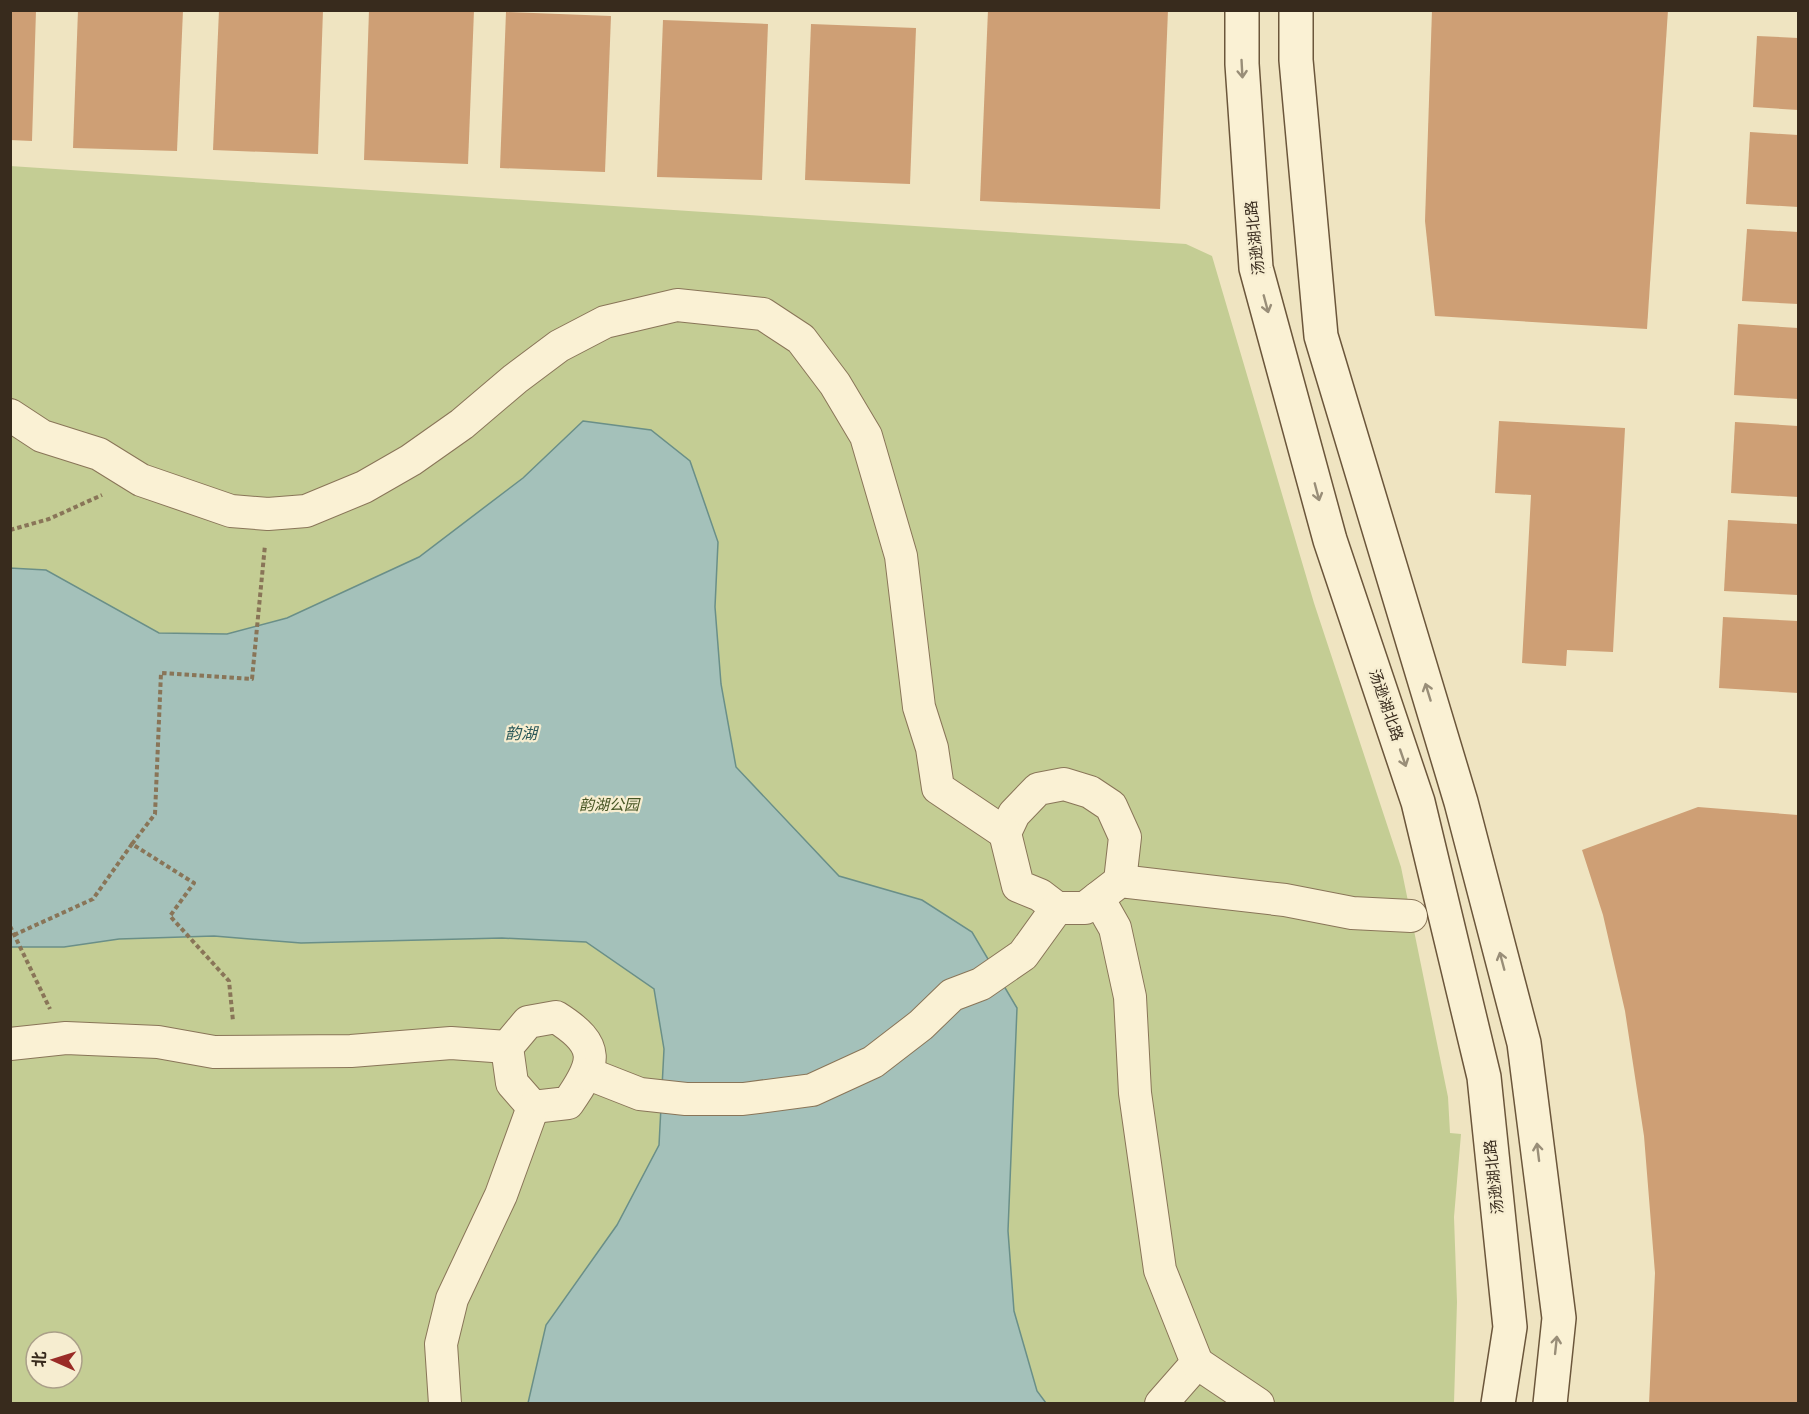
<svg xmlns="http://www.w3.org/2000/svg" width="1809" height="1414" font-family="'Crimson Pro','Noto Sans SC',serif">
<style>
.green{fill:#c4cd94;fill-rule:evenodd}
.water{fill:#a4c1ba;stroke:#6a8f88;stroke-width:1.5}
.building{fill:#ce9f75}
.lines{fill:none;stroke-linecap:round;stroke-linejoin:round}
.street-casing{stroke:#897558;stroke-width:34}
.secondary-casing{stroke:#6b563b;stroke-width:36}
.path{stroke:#897558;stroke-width:4;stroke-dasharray:4.5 3;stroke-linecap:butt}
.street{stroke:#faf1d4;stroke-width:32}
.secondary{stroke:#faf1d4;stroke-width:33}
.oneway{stroke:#998e78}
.labels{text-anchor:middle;stroke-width:4.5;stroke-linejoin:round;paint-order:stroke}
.street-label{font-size:15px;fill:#382b1d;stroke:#f6edd0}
.park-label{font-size:15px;font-style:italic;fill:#465523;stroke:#f6edd0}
.water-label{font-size:16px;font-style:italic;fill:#2b5858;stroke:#f6edd0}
</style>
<rect width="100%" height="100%" fill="#efe4c1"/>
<path class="green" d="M 10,166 L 1186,244 L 1212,256 L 1314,603 L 1401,867 L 1448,1097 L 1450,1133 L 1461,1134 L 1454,1217 L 1457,1302 L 1454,1403 L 11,1403 ZM 36,1342 L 72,1342 L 72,1378 L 36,1378 Z"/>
<polygon class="water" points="583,421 651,430 690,461 718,542 715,607 721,684 736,767 839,876 922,900 972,932 1017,1008 1008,1231 1014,1311 1037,1391 1046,1403 528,1403 546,1325 617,1225 659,1145 664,1049 654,989 586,942 502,938 301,943 214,936 119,939 64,947 11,947 10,568 46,570 159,633 227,634 287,618 419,557 523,478"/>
<g class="building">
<polygon points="10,10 36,10 32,141 10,140"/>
<polygon points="78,10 183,10 177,151 73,148"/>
<polygon points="219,10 323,10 318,154 213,150"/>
<polygon points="369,10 474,10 468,164 364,160"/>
<polygon points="988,10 1168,10 1160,209 980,201"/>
<polygon points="1432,10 1668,10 1647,329 1435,316 1425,221"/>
<polygon points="506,12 611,16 605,172 500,168"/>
<polygon points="663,20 768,24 762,180 657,177"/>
<polygon points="811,24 916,28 910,184 805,180"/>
<polygon points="1757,36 1798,38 1798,110 1753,107"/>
<polygon points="1750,132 1798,135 1798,207 1746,204"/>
<polygon points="1747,229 1798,232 1798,304 1742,301"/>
<polygon points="1738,324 1798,328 1798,399 1734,395"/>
<polygon points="1499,421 1625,428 1613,652 1567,650 1566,666 1522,663 1531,495 1495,493"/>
<polygon points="1735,422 1798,426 1798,497 1731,493"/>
<polygon points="1728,520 1798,524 1798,595 1724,591"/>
<polygon points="1723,617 1798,621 1798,693 1719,688"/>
<polygon points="1698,807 1798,815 1798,1404 1649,1404 1655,1273 1644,1136 1625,1011 1603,915 1582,850"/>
</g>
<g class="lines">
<g class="street-casing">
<g id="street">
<polyline points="10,415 42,436 99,454 141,480 231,511 268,514 306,511 364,487 411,460 462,424 515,379 559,346 605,322 677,305 763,314 801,339 835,384 866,436 901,556 919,707 932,748 938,788 1005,833 1014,814 1038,789 1064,784 1090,792 1111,806 1125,837 1120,881"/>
<polyline points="1005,833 1018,886 1040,895 1057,908"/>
<polyline points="1098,898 1115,928 1130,997 1135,1093 1160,1270 1197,1363 1161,1404"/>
<path d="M 556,1017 C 602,1046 596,1063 568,1103 L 533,1107 L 512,1083 L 507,1047 L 528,1022 Z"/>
<polyline points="10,1044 66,1038 158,1042 214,1052 351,1051 451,1043 507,1047"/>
<polyline points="589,1074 640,1094 686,1099 743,1099 812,1090 873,1062 921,1025 952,995 981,984 1023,955 1057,908 1085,908 1120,881 1285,900 1352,913 1411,916"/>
<polyline points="1197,1363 1258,1404"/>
<polyline points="445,1404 441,1344 452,1299 501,1195 533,1107"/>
</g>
</g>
<g class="secondary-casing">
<g id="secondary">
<polyline points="1242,10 1242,64 1256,268 1330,540 1418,802 1484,1077 1510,1327 1498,1404"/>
<polyline points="1296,10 1296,60 1321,336 1461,802 1524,1043 1559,1318 1550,1404"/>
</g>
</g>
<g class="path">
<polyline points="10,530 49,519 102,495"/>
<polyline points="132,844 155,814 161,673 252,679 265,545"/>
<polyline points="10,926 50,1009"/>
<polyline points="14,935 93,899 132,844 194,883 170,916 229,981 233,1021"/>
</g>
<use href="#street" class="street"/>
<use href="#secondary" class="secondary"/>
</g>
<defs><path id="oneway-shaft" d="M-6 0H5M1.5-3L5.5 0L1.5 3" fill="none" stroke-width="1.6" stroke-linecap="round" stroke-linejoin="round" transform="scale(1.5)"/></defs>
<g class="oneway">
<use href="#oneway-shaft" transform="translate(1242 69) rotate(87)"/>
<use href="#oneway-shaft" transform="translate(1266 304) rotate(75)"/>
<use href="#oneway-shaft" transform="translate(1317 492) rotate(75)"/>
<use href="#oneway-shaft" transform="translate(1428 692) rotate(-107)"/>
<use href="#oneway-shaft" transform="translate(1403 758) rotate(71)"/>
<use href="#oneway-shaft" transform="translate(1502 961) rotate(-105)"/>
<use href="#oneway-shaft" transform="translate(1538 1152) rotate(-97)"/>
<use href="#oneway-shaft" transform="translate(1556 1345) rotate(-84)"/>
</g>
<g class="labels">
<g class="street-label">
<text transform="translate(1255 238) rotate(-96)" y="5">汤逊湖北路</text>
<text transform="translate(1386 705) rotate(71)" y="5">汤逊湖北路</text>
<text transform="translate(1494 1177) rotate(-96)" y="5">汤逊湖北路</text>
</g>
<g class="park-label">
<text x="609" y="810">韵湖公园</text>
</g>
<g class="water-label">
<text x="521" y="739">韵湖</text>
</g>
</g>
<rect width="1809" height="1414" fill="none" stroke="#382b1d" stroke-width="24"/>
<g transform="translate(54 1360) rotate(273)"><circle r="28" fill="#f6edd0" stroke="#aa9f88" stroke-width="1.5"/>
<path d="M0-4.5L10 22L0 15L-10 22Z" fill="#9a2c26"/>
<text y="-9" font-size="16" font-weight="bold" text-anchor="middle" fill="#382b1d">北</text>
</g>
</svg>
